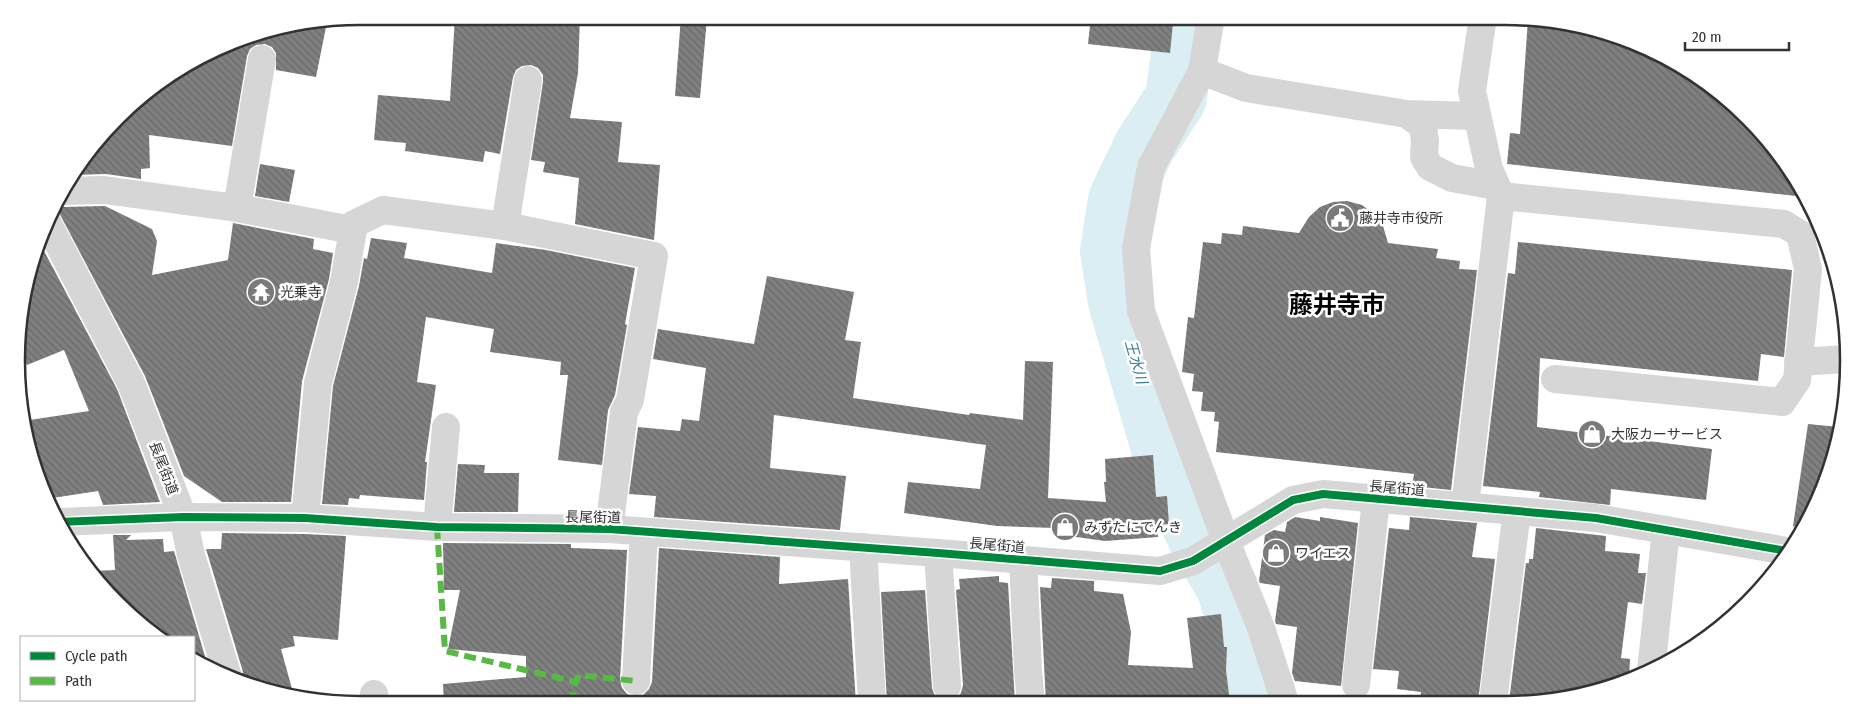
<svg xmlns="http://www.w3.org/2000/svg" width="1865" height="721" font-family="'Fira Sans Condensed','Noto Sans JP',sans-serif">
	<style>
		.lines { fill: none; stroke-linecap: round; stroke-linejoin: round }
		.river { stroke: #dbeef4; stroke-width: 62 }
		.building { fill: url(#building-back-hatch) }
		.minor { stroke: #d6d6d6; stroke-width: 28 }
		.quiet { stroke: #58b947; stroke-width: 6; stroke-dasharray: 12 6; stroke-linecap: butt }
		.cycleway-casing { stroke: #fff; stroke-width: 11 }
		.cycleway { stroke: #00873e; stroke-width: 8 }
		.labels { text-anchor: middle; stroke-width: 5; stroke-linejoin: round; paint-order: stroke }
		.poi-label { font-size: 14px; fill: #323232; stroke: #fff; text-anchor: start }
		.street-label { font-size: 14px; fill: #323232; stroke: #fff }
		.water-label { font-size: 15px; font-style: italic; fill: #397e92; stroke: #fff }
		.town-label { font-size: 24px; font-weight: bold; fill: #000; stroke: #fff }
		.rim { fill: none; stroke: #323232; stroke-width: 2.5 }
	</style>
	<defs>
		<pattern id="building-back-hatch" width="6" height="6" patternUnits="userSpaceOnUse" patternTransform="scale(1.25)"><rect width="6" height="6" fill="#808080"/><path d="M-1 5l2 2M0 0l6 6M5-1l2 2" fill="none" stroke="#696969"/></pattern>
	</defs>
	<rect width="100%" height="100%" fill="#fff"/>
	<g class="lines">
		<polyline class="river" points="1187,16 1176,98 1144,147 1119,200 1111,251 1119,302 1172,482 1199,539 1227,587 1263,702"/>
	</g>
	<g class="building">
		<polygon points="455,16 580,16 578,73 570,118 622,122 618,162 660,165 654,240 575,224 579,178 543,172 545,162 531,160 543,82 543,75 538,68 531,65 522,66 516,70 513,77 500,154 485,151 483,162 405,151 406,143 374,140 378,95 450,101"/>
		<polygon points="681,16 707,18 700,98 675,96"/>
		<polygon points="1091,16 1116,16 1173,23 1170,53 1088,44"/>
		<polygon points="1528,19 1594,28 1646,48 1655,57 1668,59 1714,88 1764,134 1803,189 1806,197 1507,164 1510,133 1520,134"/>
		<polygon points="327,22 316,77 276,70 276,53 272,47 265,44 256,45 250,49 247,56 232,146 149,135 150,168 141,169 141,179 106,174 73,175 134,102 189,62 250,35"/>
		<polygon points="260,164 295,170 289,202 255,196"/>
		<polygon points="1347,201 1362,205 1374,214 1383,226 1388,243 1438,249 1436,258 1460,261 1459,269 1477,270 1451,490 1412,486 1414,474 1216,452 1219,422 1214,421 1215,412 1201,411 1203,392 1192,391 1194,374 1182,372 1188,317 1194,318 1203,242 1221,244 1222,233 1242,235 1243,226 1299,233 1309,217 1320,207 1333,202"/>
		<polygon points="55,205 61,207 105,206 152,229 157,241 152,275 228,260 233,223 314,239 313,249 333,253 329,279 302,381 291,502 222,502 184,476 145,376"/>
		<polygon points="371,238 407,243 404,258 492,273 496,243 546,250 635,268 625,324 627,325 615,395 608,410 602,465 558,460 568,375 560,375 561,362 490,352 494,329 426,317 417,382 436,385 425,462 427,462 424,500 360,495 359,499 349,498 348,505 322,504 333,386 359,286 364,258 367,259"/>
		<polygon points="1518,242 1792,270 1784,357 1761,354 1758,381 1540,358 1537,427 1712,449 1706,500 1611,489 1610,505 1539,497 1540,492 1483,486 1508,273 1515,274"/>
		<polygon points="43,249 117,389 160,502 103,505 98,491 46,499 42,492 23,428 23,421 89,411 64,350 27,365 20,350 19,315 34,252"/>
		<polygon points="767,276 854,292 845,340 861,342 853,398 969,415 970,413 1023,420 1025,361 1053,362 1048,498 1106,502 1104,482 1106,482 1105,459 1153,455 1156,497 1167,496 1169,524 1157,525 1158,537 1105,541 1055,534 1055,528 997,526 904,513 908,482 980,489 986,445 774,415 770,468 846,476 840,530 654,517 656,496 629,494 638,427 680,431 682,419 699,421 706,368 653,359 658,329 754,344"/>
		<polygon points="1808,424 1838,427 1835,454 1804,529 1793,526"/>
		<polygon points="458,464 485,465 484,473 519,473 518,512 454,512"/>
		<polygon points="1295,517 1320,521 1320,517 1358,523 1341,686 1295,681 1292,673 1297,627 1276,624 1275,621 1280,586 1260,583 1259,581 1265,535 1274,530 1285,532 1287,522"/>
		<polygon points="1410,517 1477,523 1472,557 1495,559 1478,702 1420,702 1421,692 1397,689 1399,671 1373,669 1389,528 1409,530"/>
		<polygon points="1536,528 1606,536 1605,551 1640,554 1638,573 1646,573 1642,604 1628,602 1621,658 1630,659 1629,678 1550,702 1509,702 1526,563 1529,563 1529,559 1533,559"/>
		<polygon points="222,533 304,534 346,536 338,640 293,636 295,646 281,649 294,696 271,693 242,682 243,672 206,549 221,549"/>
		<polygon points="113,535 131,535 126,540 163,539 164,552 174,551 209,670 194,660 194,637 157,637 151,634 93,571 115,570"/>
		<polygon points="443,543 571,544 571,548 627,550 620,680 622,688 627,694 635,697 643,695 649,689 652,682 659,548 780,557 779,584 848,579 856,704 444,705 443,684 526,677 526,656 448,649 460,590 444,590"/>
		<polygon points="999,576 999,582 1008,583 1015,703 887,703 881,592 925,590 932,688 934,694 940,700 949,701 955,699 961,693 963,685 956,590 960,589 959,579"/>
		<polygon points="1052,578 1094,581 1094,591 1123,594 1131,632 1128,665 1193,668 1187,618 1221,614 1224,647 1227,647 1226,670 1230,703 1046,703 1040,587 1051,588"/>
	</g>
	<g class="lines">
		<g class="minor">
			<polyline points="1211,16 1202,71 1151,167 1136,248 1141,311 1226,541 1261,628 1285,702"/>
			<polyline points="1202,71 1246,88 1407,114 1477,116"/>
			<polyline points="1407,114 1423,126 1425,141 1424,157 1430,167 1452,178 1496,186"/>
			<polyline points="61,191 104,190 237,208 352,230"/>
			<polyline points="1501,196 1784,224 1800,234 1808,269 1797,380 1782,402 1555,379"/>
			<polyline points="237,208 262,59"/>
			<polyline points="47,222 131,383 183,517 191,555 228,677"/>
			<polyline points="505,226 528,80"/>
			<polyline points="1798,362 1847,359"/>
			<polyline points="1465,506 1501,196 1489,169 1472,91 1483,16"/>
			<polyline points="305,518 318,383 344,282 354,224 383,210 505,226 654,256 630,400 624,412 609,529"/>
			<polyline points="58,522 183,517 305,518 437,527 609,529 938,553 1160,571 1193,561 1293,500 1323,494 1596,518 1787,551"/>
			<polyline points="437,527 446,427"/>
			<polyline points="863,547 872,703"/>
			<polyline points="938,553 947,686"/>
			<polyline points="1023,560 1028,670 1031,703"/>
			<polyline points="1651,671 1666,530"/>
			<polyline points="636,681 644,532"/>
			<polyline points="1356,685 1376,499"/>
			<polyline points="374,694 375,705"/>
			<polyline points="1493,702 1517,511"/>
		</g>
		<g class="quiet">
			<polyline points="437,527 445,651 576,682"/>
			<polyline points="572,704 574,687 579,675 636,681"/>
		</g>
		<defs>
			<polyline id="cycleway" points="58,522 183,517 305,518 437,527 609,529 938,553 1160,571 1193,561 1293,500 1323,494 1596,518 1787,551"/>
		</defs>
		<use href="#cycleway" class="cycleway-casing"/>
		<use href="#cycleway" class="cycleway"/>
	</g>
	<defs>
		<symbol id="civic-disc" viewBox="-11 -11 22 22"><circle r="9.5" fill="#7a7a7a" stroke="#fff"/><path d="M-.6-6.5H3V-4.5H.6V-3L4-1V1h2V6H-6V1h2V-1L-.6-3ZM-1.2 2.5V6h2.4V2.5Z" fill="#fff"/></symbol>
		<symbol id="temple-disc" viewBox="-11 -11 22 22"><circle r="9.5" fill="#7a7a7a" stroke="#fff"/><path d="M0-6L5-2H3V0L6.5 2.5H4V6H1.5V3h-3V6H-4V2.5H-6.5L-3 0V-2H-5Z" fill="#fff"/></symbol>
		<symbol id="shop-disc" viewBox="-11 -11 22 22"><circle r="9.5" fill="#7a7a7a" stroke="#fff"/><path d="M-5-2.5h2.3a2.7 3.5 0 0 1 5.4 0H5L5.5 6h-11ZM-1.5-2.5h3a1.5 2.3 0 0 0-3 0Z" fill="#fff"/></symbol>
	</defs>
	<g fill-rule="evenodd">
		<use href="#civic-disc" x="1324" y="202" width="32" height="32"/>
		<use href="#temple-disc" x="245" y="276" width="32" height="32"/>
		<use href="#shop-disc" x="1576" y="418" width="32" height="32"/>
		<use href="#shop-disc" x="1049" y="511" width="32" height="32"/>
		<use href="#shop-disc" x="1260" y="537" width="32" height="32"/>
	</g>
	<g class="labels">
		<g class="poi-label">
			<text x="1359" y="223">藤井寺市役所</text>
			<text x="280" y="297">光乗寺</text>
			<text x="1611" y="439">大阪カーサービス</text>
			<text x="1084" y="532">みずたにでんき</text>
			<text x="1295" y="558">ワイエス</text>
		</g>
		<g class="street-label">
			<text transform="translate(164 468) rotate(69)" y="5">長尾街道</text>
			<text transform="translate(1397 488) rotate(5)" y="5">長尾街道</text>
			<text transform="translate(593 517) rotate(1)" y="5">長尾街道</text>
			<text transform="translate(997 545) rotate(5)" y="5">長尾街道</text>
		</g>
		<g class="water-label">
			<text transform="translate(1136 362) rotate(74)" y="5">王水川</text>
		</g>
		<g class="town-label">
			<text x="1337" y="313">藤井寺市</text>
		</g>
	</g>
	<path d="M0 0H1865V721H0ZM360 25H1505A335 335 0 0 1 1840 360V361A335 335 0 0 1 1505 696H360A335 335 0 0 1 25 361V360A335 335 0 0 1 360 25Z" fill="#fff" fill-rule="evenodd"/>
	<path class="rim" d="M360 25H1505A335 335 0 0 1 1840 360V361A335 335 0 0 1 1505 696H360A335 335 0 0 1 25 361V360A335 335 0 0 1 360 25Z"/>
	<rect x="20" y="636" width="175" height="65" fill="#ffffff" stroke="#adadad"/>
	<rect x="30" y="652" width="25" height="8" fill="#00873e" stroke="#adadad"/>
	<text x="65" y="661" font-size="15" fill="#323232">Cycle path</text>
	<rect x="30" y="677" width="25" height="8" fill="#58b947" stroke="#adadad"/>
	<text x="65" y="686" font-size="15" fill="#323232">Path</text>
	<path d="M1685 42v8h104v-8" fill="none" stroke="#323232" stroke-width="2.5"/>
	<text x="1692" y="42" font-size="15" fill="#323232" stroke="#ffffff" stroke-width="4" paint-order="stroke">20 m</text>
</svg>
